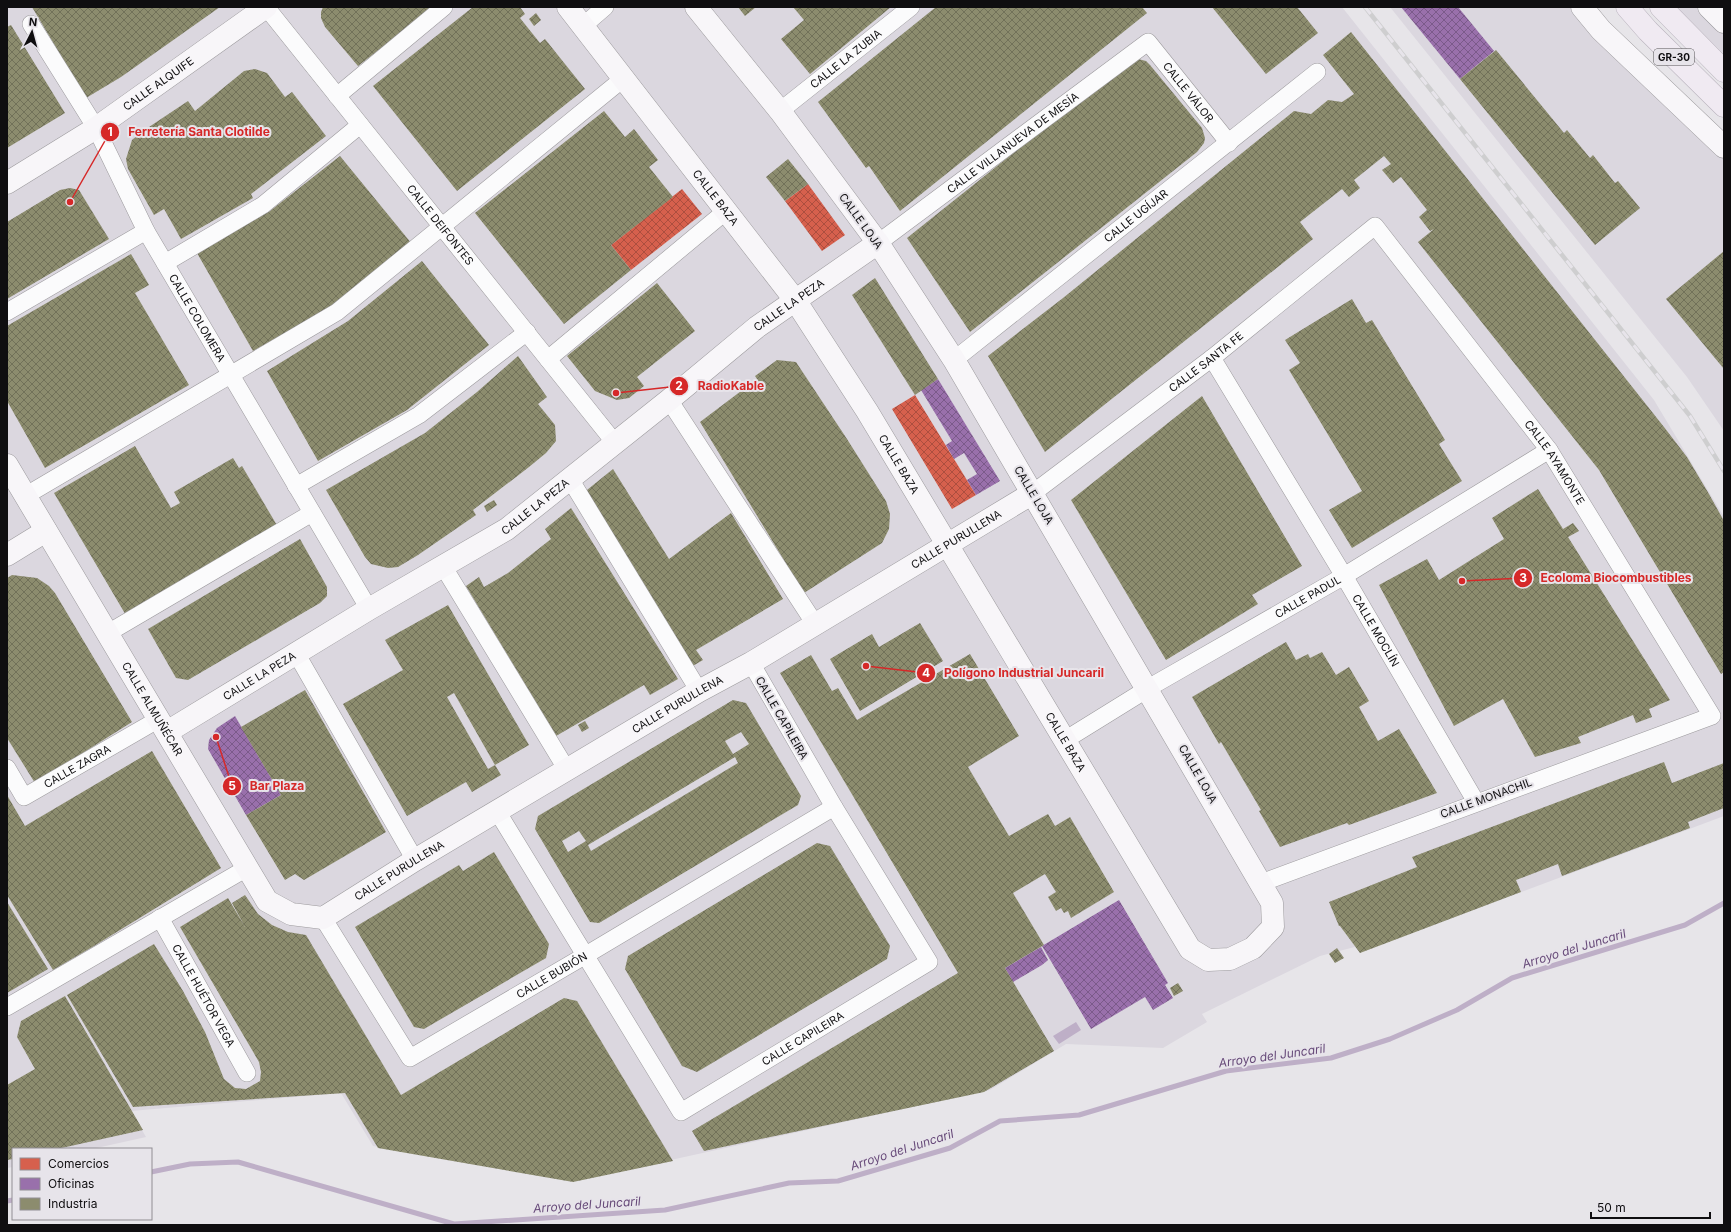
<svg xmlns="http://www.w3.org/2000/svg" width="1731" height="1232" font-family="Inter,sans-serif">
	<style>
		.built { fill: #dbd7df }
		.water { fill: #beafc7 }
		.shops { fill: url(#shops-cross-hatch) }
		.offices { fill: url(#offices-cross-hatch) }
		.industry { fill: url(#industry-cross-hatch); fill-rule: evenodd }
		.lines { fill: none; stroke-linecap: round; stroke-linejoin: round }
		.stream { stroke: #beafc7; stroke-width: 5 }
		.street-casing { stroke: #9c9a9d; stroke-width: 18 }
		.secondary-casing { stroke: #9c9a9d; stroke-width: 23 }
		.highway-casing { stroke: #b9b3bd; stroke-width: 23 }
		.street { stroke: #fbfbfc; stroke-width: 17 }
		.secondary { stroke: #f8f6f9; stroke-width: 22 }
		.highway { stroke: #f0eaf2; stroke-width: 22 }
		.rail-casing { stroke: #cececf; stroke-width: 4.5 }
		.rail { stroke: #e7e4ea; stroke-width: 3; stroke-dasharray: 9; stroke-linecap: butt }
		.labels { text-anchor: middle; stroke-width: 4; stroke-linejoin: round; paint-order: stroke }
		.shield { fill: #e7e4ea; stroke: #504e51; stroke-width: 1 }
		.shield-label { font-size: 10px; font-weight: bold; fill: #0f0e10 }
		.street-label { font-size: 11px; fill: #0f0e10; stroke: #e7e4ea }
		.water-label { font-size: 12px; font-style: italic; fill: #674a79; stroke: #e7e4ea }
		.leader { fill: none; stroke: #d62828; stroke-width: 1.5 }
		.callout-dot { fill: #d62828; stroke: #e7e4ea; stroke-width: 1.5 }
		.mark-label { font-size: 12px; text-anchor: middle; font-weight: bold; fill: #fff }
		.callout-label { font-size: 12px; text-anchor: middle; font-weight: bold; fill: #d62828; stroke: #e7e4ea; stroke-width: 4; stroke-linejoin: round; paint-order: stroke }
	</style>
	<defs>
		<pattern id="shops-cross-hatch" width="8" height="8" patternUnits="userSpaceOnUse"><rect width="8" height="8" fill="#d6604d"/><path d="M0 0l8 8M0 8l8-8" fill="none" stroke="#ac4e3f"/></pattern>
		<pattern id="offices-cross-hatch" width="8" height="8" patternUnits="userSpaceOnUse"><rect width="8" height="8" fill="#9970ab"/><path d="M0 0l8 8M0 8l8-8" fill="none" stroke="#7b5a8a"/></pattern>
		<pattern id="industry-cross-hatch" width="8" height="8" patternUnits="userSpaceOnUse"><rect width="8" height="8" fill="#8c8c6e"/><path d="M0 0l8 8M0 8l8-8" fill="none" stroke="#717159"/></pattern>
	</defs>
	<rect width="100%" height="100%" fill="#e7e5e9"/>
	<g class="built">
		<polygon points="7,7 1342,7 1654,400 1724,517 1724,816 1420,930 1320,956 1202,1014 1207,1022 1163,1048 1066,1044 990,1090 575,1181 373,1146 341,1093 131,1111 146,1137 92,1149 13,1149 13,1167 7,1168"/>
		<polygon points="1390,7 1573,7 1724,155 1724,431 1687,377"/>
		<polygon points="1676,7 1724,7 1724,54"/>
	</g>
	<polygon class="water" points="1076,1022 1081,1030 1059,1044 1053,1036"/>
	<g class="shops">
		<polygon points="808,184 845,235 822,251 785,201"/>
		<polygon points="682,189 702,214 631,270 611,245"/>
		<polygon points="915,395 976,495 952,509 892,409"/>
	</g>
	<g class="offices">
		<polygon points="1401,7 1458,7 1494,51 1460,79"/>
		<polygon points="938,379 1000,481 976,495 967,480 977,474 964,453 954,459 946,445 952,441 921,390"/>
		<polygon points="235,716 281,795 246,815 208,749 209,740 217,728"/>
		<polygon points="1119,900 1168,983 1165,985 1173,998 1153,1010 1145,997 1091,1029 1042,946"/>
		<polygon points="1041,947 1048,960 1042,965 1013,982 1005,968"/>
	</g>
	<g class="industry">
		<polygon points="32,7 220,7 121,77 86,98"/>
		<polygon points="323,7 434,7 358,66 325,27 321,18 321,12"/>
		<polygon points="473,7 520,7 525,14 520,18 540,43 545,39 585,89 457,191 373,86"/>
		<polygon points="738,7 756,7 745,16"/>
		<polygon points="793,7 891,7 810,74 781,39 804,20"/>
		<polygon points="936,7 1142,7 1147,13 900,211 869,166 866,168 818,102"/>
		<polygon points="1212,7 1297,7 1318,33 1266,74"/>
		<polygon points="536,13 541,20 534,26 529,19"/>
		<polygon points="11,25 65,113 7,148 7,27"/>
		<polygon points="1351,32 1664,427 1687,457 1709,494 1724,521 1724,672 1721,674 1599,470 1418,242 1434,229 1430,231 1419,217 1427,210 1401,177 1393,183 1382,170 1391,164 1384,156 1354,180 1360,188 1349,197 1342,189 1300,222 1313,239 1045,452 988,356 1063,298 1294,111 1311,114 1328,100 1342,102 1354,94 1323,55"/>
		<polygon points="1496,50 1564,133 1567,130 1590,158 1593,155 1615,183 1618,181 1640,208 1595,245 1460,79"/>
		<polygon points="1138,59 1146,61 1150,65 1202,128 1205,138 1204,143 1197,152 970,332 907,238 1127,62"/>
		<polygon points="255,69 267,73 285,97 292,92 326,136 251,194 253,198 181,239 164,209 154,215 128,169 126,159 132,140 143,131 188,101 195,111 244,71"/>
		<polygon points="604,111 625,137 634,129 658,160 649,167 673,197 611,245 631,270 564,324 475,213"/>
		<polygon points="340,156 412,244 334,305 253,351 197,253 270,211"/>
		<polygon points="788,159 808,184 785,201 766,177"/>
		<polygon points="70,188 79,190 109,239 7,299 7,222 60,190"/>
		<polygon points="1724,251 1724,369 1666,299"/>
		<polygon points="131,254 149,285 135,293 189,385 45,468 7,401 7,326"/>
		<polygon points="422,261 489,345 407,410 318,461 267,371 348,321"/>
		<polygon points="875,278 938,379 915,395 852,295"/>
		<polygon points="657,283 695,331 637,377 644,386 629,398 617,400 595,391 567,356"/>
		<polygon points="1352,299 1366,323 1372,320 1445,440 1439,444 1462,481 1352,548 1329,510 1362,491 1289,370 1300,363 1285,340"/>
		<polygon points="518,356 547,397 538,404 555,425 556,441 546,453 529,467 473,510 476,515 418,555 398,567 388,568 371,564 365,557 326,490 425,433 477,392"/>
		<polygon points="777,360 796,362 847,439 886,501 890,514 889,529 882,543 804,593 700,422 757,379 755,376"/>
		<polygon points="1202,396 1302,566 1252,595 1258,604 1166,660 1071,500"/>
		<polygon points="135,446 171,508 180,503 174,492 233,458 239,468 242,466 278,527 127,617 54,493"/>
		<polygon points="613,469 669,559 731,513 783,599 696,650 703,660 691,667 582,494"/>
		<polygon points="1538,489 1563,529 1573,523 1579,531 1568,537 1670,700 1649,709 1652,717 1636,723 1633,715 1578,737 1581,743 1535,757 1503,699 1454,726 1379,585 1427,559 1439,580 1504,539 1492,518"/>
		<polygon points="494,500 497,505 487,512 484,506"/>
		<polygon points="571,508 678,679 650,695 644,685 556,736 466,586 479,577 484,587 508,573 551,539 545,529"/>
		<polygon points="300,539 327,587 327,596 320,603 188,680 176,678 148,629"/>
		<polygon points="12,575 37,578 49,586 55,593 132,722 35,783 7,738 7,578"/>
		<polygon points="448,605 529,745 495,765 454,693 447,697 488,769 495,765 501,775 472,792 466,782 407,816 343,704 403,670 385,640"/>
		<polygon points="920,623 943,661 860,711 830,659 872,634 879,647"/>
		<polygon points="1286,642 1296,660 1308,654 1310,658 1322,652 1336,675 1349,667 1369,701 1359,707 1378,741 1399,729 1437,793 1349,825 1347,823 1280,847 1259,811 1261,810 1221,742 1219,744 1192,697"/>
		<polygon points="970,654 1019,736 968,767 1009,836 1048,814 1055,826 1070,817 1114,892 1071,918 1068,911 1064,913 1061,908 1056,911 1048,897 1056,892 1045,874 1013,893 1044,945 1005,968 1054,1051 984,1092 704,1151 692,1131 958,973 780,673 811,655 832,691 838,688 857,720"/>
		<polygon points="305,690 386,832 304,880 295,874 285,880 246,815 281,795 241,727"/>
		<path d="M733,700l13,3 55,93 -3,9 -199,118 -9,-1 -55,-93 3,-13zM741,732l8,12 -16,10 -8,-13zM735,757l3,6 -147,88 -3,-6zM579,831l7,10 -18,11 -6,-11z"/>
		<polygon points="585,721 589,728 582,732 578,725"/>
		<polygon points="152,751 221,868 94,946 53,970 7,895 7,795 25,826"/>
		<polygon points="1664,762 1672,783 1724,763 1724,808 1688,822 1690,828 1562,876 1558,864 1516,880 1521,892 1360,953 1340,926 1339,926 1329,902 1417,867 1412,857"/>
		<polygon points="817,843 830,846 877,924 890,946 887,959 697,1072 682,1066 625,969 628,956"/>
		<polygon points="494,852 549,944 546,958 424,1029 414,1027 355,927 459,865 463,871"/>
		<polygon points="245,895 258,914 272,925 288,932 306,935 401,1095 564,998 577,1001 673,1161 573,1182 378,1148 345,1093 133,1107 67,995 154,944 183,991 205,1032 224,1079 235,1088 246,1089 260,1081 261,1072 259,1062 180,927 228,898 245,927 232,903"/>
		<polygon points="7,902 48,969 7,993"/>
		<polygon points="1337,948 1344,958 1335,963 1329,954"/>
		<polygon points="1178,983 1183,991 1174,996 1170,988"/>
		<polygon points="65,996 143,1130 57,1149 13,1149 13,1159 7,1160 7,1085 35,1069 17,1037 21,1021"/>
	</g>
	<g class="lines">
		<g class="stream">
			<polyline points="151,1172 190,1164 238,1162 454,1224 665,1210 789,1183 838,1181 950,1148 1000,1121 1079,1115 1226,1071 1331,1058 1390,1039 1457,1010 1512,978 1685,925 1724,903"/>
			<polyline points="7,1201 13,1200"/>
		</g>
		<defs>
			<g id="street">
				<path id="s1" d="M266,7l349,436"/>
				<path id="s2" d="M31,24l65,104 50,103 223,378"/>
				<polyline points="583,26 605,7"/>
				<polyline points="337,96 444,7"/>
				<path id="s3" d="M780,111l131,-104"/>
				<path id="s4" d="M878,243l270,-201 81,101"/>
				<polyline points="165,263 263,205 360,125"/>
				<polyline points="7,312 146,231"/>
				<path id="s5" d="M1212,358l132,218 132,226"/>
				<polyline points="548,359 726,211"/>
				<path id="s6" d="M954,360l363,-288"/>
				<polyline points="669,400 815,624"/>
				<polyline points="570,479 699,691"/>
				<polyline points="296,486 419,415 527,332"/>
				<path id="s7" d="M1033,493l179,-135 163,-132 174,224 163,266 -451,167"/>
				<polyline points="25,496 337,312 624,78"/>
				<polyline points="443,566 567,770"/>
				<polyline points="108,633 312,513"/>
				<polyline points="296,653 415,860"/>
				<path id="s8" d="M1065,740l92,-57 187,-107 205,-126"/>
				<path id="s9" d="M7,768l17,29 135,-78"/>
				<path id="s10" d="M497,811l184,301 248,-150 -95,-155 -83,-144"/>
				<path id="s11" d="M160,918l87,155"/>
				<path id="s12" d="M323,918l87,140 176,-103 248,-148"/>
				<polyline points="7,1007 247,868"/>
			</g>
			<g id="secondary">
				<path id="s13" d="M568,7l227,293 72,111 323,538 18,11 22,-1 23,-11 20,-21 -1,-24 -318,-543 -76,-117 -98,-132 -84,-104"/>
				<polyline points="1582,7 1601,30 1724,147"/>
				<polyline points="1709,7 1724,22"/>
				<path id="s14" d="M7,183l89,-55 170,-121"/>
				<path id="s15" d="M7,465l260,436 24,13 32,4 92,-58 284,-169 52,-28 282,-170"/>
				<polyline points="7,555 46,531"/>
				<path id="s16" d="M167,732l202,-123 138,-80 162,-129 88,-73 121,-84"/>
			</g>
			<g id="highway">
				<polyline points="1627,7 1648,31 1724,106"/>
				<polyline points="1661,7 1724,71"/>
			</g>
		</defs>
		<use href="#street" class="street-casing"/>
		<use href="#secondary" class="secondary-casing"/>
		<use href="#highway" class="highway-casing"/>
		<use href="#street" class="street"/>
		<use href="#secondary" class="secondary"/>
		<use href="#highway" class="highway"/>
		<defs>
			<polyline id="rail" points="1365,7 1690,416 1724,471"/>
		</defs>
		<use href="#rail" class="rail-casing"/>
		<use href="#rail" class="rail"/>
	</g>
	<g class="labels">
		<rect class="shield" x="1654" y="49" width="40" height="16" rx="3"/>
		<g class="shield-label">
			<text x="1674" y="61">GR-30</text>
		</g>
		<g class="street-label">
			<text dy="4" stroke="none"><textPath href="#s3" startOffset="84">CALLE LA ZUBIA</textPath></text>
			<text dy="4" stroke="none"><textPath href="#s14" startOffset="181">CALLE ALQUIFE</textPath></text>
			<text dy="4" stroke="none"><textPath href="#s4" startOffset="401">CALLE VÁLOR</textPath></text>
			<text dy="4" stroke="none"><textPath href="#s4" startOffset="168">CALLE VILLANUEVA DE MESÍA</textPath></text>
			<text dy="4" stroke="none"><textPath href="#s13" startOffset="241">CALLE BAZA</textPath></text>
			<text dy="4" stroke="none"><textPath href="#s6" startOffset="232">CALLE UGÍJAR</textPath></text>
			<text transform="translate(861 221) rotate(54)" y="4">CALLE LOJA</text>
			<text dy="4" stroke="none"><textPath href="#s1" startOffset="279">CALLE DEIFONTES</textPath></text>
			<text dy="4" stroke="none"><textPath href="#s16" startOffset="756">CALLE LA PEZA</textPath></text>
			<text dy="4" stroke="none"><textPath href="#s2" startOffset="338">CALLE COLOMERA</textPath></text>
			<text dy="4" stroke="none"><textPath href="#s7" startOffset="217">CALLE SANTA FE</textPath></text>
			<text dy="4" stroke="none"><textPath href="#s7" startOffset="731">CALLE AYAMONTE</textPath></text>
			<text dy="4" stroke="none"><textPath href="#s13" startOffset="565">CALLE BAZA</textPath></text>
			<text transform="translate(1034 495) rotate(59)" y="4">CALLE LOJA</text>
			<text dy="4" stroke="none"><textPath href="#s16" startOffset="432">CALLE LA PEZA</textPath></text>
			<text dy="4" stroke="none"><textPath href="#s15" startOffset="1305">CALLE PURULLENA</textPath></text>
			<text dy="4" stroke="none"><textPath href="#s8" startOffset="282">CALLE PADUL</textPath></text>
			<text dy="4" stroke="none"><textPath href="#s5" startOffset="318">CALLE MOCLÍN</textPath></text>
			<text dy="4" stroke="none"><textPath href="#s16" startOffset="108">CALLE LA PEZA</textPath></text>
			<text dy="4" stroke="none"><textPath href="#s15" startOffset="981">CALLE PURULLENA</textPath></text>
			<text dy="4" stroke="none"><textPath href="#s15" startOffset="284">CALLE ALMUÑÉCAR</textPath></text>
			<text transform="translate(782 718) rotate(60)" y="4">CALLE CAPILEIRA</text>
			<text dy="4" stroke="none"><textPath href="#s13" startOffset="889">CALLE BAZA</textPath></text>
			<text dy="4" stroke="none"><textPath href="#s9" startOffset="95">CALLE ZAGRA</textPath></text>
			<text transform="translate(1198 774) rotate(60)" y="4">CALLE LOJA</text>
			<text transform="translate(1486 798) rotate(-20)" y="4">CALLE MONACHIL</text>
			<text dy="4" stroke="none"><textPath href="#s15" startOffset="657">CALLE PURULLENA</textPath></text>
			<text dy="4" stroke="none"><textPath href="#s12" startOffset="329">CALLE BUBIÓN</textPath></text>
			<text dy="4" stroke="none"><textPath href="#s11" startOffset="89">CALLE HUÉTOR VEGA</textPath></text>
			<text dy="4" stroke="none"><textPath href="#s10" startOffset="495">CALLE CAPILEIRA</textPath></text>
		</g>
		<g class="water-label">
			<text transform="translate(1574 949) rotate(-17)" y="4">Arroyo del Juncaril</text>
			<text transform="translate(1272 1056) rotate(-8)" y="4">Arroyo del Juncaril</text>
			<text transform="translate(902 1150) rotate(-18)" y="4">Arroyo del Juncaril</text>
			<text transform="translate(587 1205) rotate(-4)" y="4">Arroyo del Juncaril</text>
		</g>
	</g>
	<path class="leader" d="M70 202L110 132M616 393L679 386M1462 581L1523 578M866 666L926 673M216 737L232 786"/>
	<g class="callout-dot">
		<circle cx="70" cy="202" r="4"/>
		<circle cx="616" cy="393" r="4"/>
		<circle cx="1462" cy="581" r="4"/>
		<circle cx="866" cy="666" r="4"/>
		<circle cx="216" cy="737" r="4"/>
		<circle cx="110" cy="132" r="10"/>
		<circle cx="679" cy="386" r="10"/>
		<circle cx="1523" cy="578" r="10"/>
		<circle cx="926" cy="673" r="10"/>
		<circle cx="232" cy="786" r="10"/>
	</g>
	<g class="mark-label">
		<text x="110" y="136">1</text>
		<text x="679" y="390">2</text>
		<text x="1523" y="582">3</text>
		<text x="926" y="677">4</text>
		<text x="232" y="790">5</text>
	</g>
	<g class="callout-label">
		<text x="199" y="136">Ferretería Santa Clotilde</text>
		<text x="731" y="390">RadioKable</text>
		<text x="1616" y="582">Ecoloma Biocombustibles</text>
		<text x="1024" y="677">Polígono Industrial Juncaril</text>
		<text x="277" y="790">Bar Plaza</text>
	</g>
	<rect width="1731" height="1232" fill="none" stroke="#0f0e10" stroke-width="16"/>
	<rect x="12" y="1148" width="140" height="72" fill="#e7e4ea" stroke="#918e93"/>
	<rect x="20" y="1158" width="20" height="12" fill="#d6604d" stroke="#918e93"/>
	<text x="48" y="1168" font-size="12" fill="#0f0e10">Comercios</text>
	<rect x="20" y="1178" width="20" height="12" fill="#9970ab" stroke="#918e93"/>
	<text x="48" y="1188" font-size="12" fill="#0f0e10">Oficinas</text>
	<rect x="20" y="1198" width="20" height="12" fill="#8c8c6e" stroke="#918e93"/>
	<text x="48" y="1208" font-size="12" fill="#0f0e10">Industria</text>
	<g transform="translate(32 32) rotate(6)" stroke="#e7e4ea" stroke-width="3" paint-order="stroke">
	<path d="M0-3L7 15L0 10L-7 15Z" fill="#0f0e10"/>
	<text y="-6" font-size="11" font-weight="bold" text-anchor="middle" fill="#0f0e10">N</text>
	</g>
	<path d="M1591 1212v6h119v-6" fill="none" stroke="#0f0e10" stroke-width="2"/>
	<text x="1597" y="1212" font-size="12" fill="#0f0e10" stroke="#e7e4ea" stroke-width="3" paint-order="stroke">50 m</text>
</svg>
